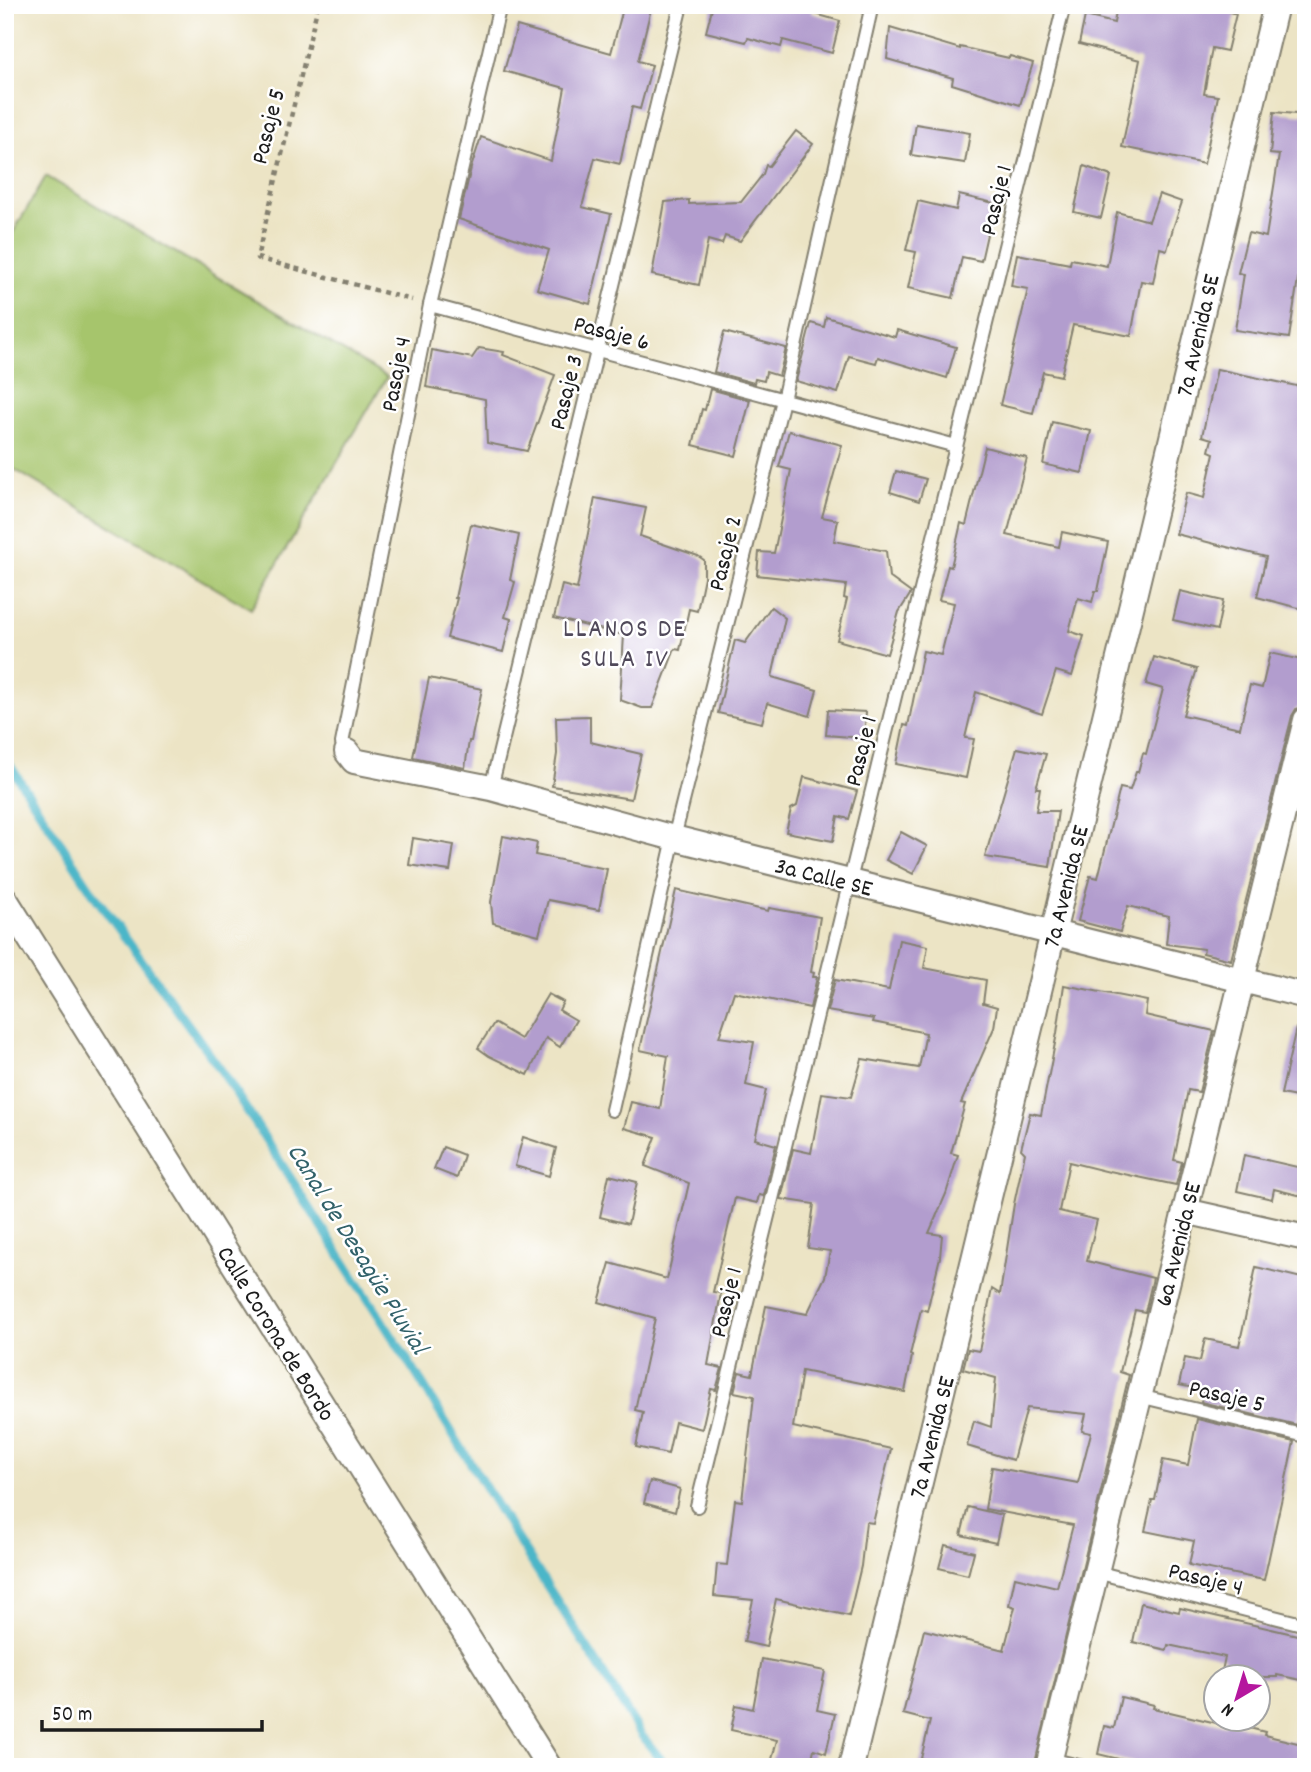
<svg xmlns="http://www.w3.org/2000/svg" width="1311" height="1772" font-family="Dekko,sans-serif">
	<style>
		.green { fill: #a6c56c; stroke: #617044; stroke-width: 2 }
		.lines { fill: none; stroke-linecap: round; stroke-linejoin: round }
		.stream { stroke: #4bb6c8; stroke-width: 9 }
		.building { fill: #b29dce }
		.service-casing { stroke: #848070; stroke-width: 16 }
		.minor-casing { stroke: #848070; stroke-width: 28 }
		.path { stroke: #848070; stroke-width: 4.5; stroke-dasharray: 5 5; stroke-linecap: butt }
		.service { stroke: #fff; stroke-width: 12 }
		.minor { stroke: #fff; stroke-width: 24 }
		.labels { text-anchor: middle; stroke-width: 5; stroke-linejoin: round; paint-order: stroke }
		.street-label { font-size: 24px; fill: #1c1c1c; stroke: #fff }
		.neighbourhood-label { font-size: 26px; letter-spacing: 2px; fill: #50495a; stroke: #fff }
		.water-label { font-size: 26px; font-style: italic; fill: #316169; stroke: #fff }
	</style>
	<rect width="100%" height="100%" fill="#fff"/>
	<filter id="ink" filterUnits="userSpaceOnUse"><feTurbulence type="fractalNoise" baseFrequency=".0143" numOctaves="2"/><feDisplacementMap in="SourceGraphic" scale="14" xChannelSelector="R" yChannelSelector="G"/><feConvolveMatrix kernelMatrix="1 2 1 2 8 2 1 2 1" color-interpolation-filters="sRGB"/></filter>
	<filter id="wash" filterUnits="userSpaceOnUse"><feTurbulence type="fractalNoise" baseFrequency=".00686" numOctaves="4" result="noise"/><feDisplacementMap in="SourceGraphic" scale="28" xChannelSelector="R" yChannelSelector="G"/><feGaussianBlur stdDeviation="1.57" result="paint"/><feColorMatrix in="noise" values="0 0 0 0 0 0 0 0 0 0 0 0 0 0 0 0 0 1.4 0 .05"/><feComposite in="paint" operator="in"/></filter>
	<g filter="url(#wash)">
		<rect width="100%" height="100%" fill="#ece4c5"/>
		<polygon class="green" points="46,176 387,377 251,609 5,464 5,246"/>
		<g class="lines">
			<polyline class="stream" points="5,758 95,896 223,1073 415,1372 517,1539 605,1676 642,1736 667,1767"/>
		</g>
		<g id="blocks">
			<g class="building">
				<polygon points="624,5 652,5 638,61 652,65 640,109 632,107 620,164 595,158 582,207 611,214 590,304 537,289 549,250 459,219 471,168 481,137 551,161 565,88 504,71 517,26 611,53"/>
				<polygon points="713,5 814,5 812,13 840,21 832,53 783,40 781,47 748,38 746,42 706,32"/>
				<polygon points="1117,5 1232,5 1230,12 1236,14 1227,51 1212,48 1204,94 1218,96 1204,164 1122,147 1140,60 1079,44 1085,16 1114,23"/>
				<polygon points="890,28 960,49 960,47 1009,58 1010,56 1033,63 1020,105 952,84 953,78 887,59"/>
				<polygon points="1274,112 1306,115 1306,217 1302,245 1303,246 1289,338 1235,330 1244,274 1238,273 1248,233 1266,237 1279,155 1270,154"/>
				<polygon points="916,124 970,133 965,163 911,155"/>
				<polygon points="796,131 813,144 740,241 725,236 722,244 708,240 699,285 652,275 665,202 689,200 689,204 741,202 763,174 766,165 769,166"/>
				<polygon points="1084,166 1111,176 1101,218 1074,212"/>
				<polygon points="1159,194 1182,202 1173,228 1167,250 1160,248 1153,283 1141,281 1131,336 1073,325 1061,376 1043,372 1033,413 1000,405 1028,289 1011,286 1017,254 1070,264 1071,259 1107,266 1117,212 1149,221"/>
				<polygon points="959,195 994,203 981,261 962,257 953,298 908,288 916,252 906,250 918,201 956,210"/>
				<polygon points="826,317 895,337 897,330 956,347 947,378 878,357 876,363 849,356 838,393 796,381 811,323 824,327"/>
				<polygon points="724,332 786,348 779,376 766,372 764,381 755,379 754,383 714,372"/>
				<polygon points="479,348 504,352 503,355 555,375 527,451 487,443 485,399 426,387 432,350 472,358"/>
				<polygon points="1217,369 1306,388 1306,610 1257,597 1266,557 1176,534 1186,493 1204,498 1214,453 1209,451 1212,439 1202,436"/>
				<polygon points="710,389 750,400 736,456 693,445 702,409 705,410"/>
				<polygon points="1052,422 1091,431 1082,473 1043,464"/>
				<polygon points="789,431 842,445 822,517 838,520 834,541 886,551 889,577 911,593 899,612 887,654 837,640 847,599 844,598 846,585 757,575 759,552 774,553 791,470 779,467"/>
				<polygon points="985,447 1027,458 1007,535 1059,547 1062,532 1108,542 1098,591 1095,591 1092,602 1078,598 1069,631 1084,636 1072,676 1056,671 1042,714 976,692 965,738 974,739 966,778 896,764 904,725 908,726 923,651 941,655 954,603 939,600 948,566 951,567 961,523 966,525"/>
				<polygon points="896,471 926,479 919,501 890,492"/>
				<polygon points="595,498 646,508 640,536 698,556 704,560 704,577 697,611 689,609 680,650 675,649 652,708 642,708 620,700 624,635 554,618 562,585 577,589"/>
				<polygon points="471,524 519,535 510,580 515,582 505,617 511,619 503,652 447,638 457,598 455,598"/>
				<polygon points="1180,591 1223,601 1217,630 1173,620"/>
				<polygon points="771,607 785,618 772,677 817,690 810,716 767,703 762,723 718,713 735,640 745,643"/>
				<polygon points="1270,653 1306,661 1306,706 1296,709 1292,716 1231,960 1203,953 1204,949 1166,944 1169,916 1128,906 1120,932 1078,921 1090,876 1098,878 1120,788 1130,790 1136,772 1138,772 1143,753 1146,754 1163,689 1146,684 1154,657 1197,669 1183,715 1240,728 1250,685 1262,688"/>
				<polygon points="429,678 482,689 471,741 469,741 465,768 413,757"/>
				<polygon points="828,710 866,712 864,738 826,735"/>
				<polygon points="590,716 590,742 641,754 631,799 552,786 557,754 556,717"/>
				<polygon points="1017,748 1046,754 1036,788 1040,788 1036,811 1058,811 1050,867 985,857"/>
				<polygon points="804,777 857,791 849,819 838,816 833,841 786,832 791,809 797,806"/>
				<polygon points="901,832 927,846 913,874 886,860"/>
				<polygon points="503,836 537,843 535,855 607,869 599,910 548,900 539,935 493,923 491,902"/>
				<polygon points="413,838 454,845 450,871 409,865"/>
				<polygon points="676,890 768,911 769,908 820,917 811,972 814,973 813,977 817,977 810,1008 734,992 719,1037 754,1042 746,1085 766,1090 755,1139 776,1145 764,1196 759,1195 757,1203 735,1198 713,1292 721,1293 708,1365 722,1368 716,1390 711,1389 702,1429 675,1422 668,1454 636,1447 643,1412 635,1410 655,1318 599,1302 610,1263 667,1279 689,1183 645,1166 656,1137 624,1128 631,1102 660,1109 668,1056 640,1050"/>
				<polygon points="899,940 928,946 924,968 986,980 983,1003 997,1007 994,1028 961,1103 965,1104 951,1153 958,1155 946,1194 929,1233 942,1235 940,1257 927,1311 921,1309 910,1355 912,1356 905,1392 802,1371 793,1427 891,1449 873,1523 866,1522 861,1566 849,1616 776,1599 766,1647 744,1642 753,1600 714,1596 717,1564 727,1565 735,1500 742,1501 754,1396 734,1392 739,1372 752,1375 766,1306 807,1314 825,1277 830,1251 808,1248 814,1204 781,1199 793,1149 811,1153 822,1093 851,1097 862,1059 919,1068 926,1033 873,1022 874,1019 827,1011 835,980 889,990"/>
				<polygon points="1064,985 1147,1001 1145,1015 1214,1031 1199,1092 1188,1090 1174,1160 1182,1162 1176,1185 1110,1171 1109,1172 1069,1162 1059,1211 1097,1220 1087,1261 1153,1278 1145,1312 1135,1310 1120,1372 1129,1375 1034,1767 919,1767 930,1721 903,1714 924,1630 1004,1650 1015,1607 1009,1605 1015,1577 1057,1587 1073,1525 985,1509 992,1467 1078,1483 1091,1433 1082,1431 1086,1414 1027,1408 1013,1460 967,1446 974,1421 991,1427 996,1378 963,1369 968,1349 979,1351 992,1289 1000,1294 1014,1204 1025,1153 1021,1149 1030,1113 1041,1115 1057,1033"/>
				<polygon points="548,994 563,1002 559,1010 576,1020 560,1047 546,1038 528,1075 489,1056 478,1048 494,1023 521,1039"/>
				<polygon points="1296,1028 1306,1029 1306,1099 1281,1094"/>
				<polygon points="523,1137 556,1148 549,1176 515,1166"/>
				<polygon points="443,1147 464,1155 457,1178 434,1169"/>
				<polygon points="1244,1155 1306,1169 1306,1197 1274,1189 1272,1199 1237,1191"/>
				<polygon points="609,1175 637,1182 628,1224 600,1217"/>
				<polygon points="1256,1267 1306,1279 1306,1386 1297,1425 1201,1402 1203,1390 1179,1385 1185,1358 1200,1361 1205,1339 1239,1346"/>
				<polygon points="1197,1419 1294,1442 1264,1580 1189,1565 1194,1541 1145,1531 1152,1500 1155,1500 1163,1460 1188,1465"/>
				<polygon points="650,1481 680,1489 675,1512 644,1503"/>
				<polygon points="968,1507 1002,1515 996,1543 961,1535"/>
				<polygon points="945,1545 974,1552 968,1575 939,1568"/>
				<polygon points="1141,1603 1179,1612 1180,1608 1306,1637 1306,1681 1277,1675 1277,1677 1249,1677 1222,1671 1225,1657 1168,1645 1167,1650 1133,1642"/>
				<polygon points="762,1659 825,1671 817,1710 835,1714 826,1753 814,1749 810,1767 770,1767 777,1740 731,1730 736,1705 753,1709"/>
				<polygon points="1121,1697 1154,1705 1153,1708 1225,1725 1226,1722 1265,1732 1264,1735 1306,1745 1306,1767 1152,1767 1098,1754 1104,1726 1114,1728"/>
			</g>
		</g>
	</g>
	<g filter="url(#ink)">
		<use href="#blocks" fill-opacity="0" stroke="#848070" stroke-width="2"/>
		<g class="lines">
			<defs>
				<g id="service">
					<polyline points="430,305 956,446"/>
					<polyline points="347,752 342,743 430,305 500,5"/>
					<polyline points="491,788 681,5"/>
					<polyline points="612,1110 674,838 783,400 872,5"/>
					<polyline points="1139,1396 1306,1436"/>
					<polyline points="697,1506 1064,5"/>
					<polyline points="1096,1572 1306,1625"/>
					<polyline points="1050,1759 1083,1767"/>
				</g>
				<g id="minor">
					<polyline points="347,752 354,761 491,788 674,838 1306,996"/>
					<polyline points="5,899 549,1767"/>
					<polyline points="1185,1211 1306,1238"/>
					<polyline points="851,1767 1053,933 1276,5"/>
					<polyline points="1048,1767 1306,720"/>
				</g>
			</defs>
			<use href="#service" class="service-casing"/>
			<use href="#minor" class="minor-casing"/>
			<polyline class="path" points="318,5 257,258 412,300"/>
			<use href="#service" class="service"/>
			<use href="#minor" class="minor"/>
		</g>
	</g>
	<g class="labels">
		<g class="street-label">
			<text transform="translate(267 126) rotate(-76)" y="8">Pasaje 5</text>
			<text transform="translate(995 200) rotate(-76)" y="8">Pasaje 1</text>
			<text transform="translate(612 332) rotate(15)" y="8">Pasaje 6</text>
			<text transform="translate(1197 335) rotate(-77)" y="8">7a Avenida SE</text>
			<text transform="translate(395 374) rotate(-79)" y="8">Pasaje 4</text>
			<text transform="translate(565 392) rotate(-76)" y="8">Pasaje 3</text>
			<text transform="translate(724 553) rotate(-76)" y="8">Pasaje 2</text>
			<text transform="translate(860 751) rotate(-76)" y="8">Pasaje 1</text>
			<text transform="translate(824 876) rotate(14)" y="8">3a Calle SE</text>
			<text transform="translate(1065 886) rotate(-76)" y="8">7a Avenida SE</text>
			<text transform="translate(1177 1244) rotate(-76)" y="8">6a Avenida SE</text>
			<text transform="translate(725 1302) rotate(-76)" y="8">Pasaje 1</text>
			<text transform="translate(277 1333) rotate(58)" y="8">Calle Corona de Bordo</text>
			<text transform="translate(1227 1395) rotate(13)" y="8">Pasaje 5</text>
			<text transform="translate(931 1437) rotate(-76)" y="8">7a Avenida SE</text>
			<text transform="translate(1206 1578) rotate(14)" y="8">Pasaje 4</text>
		</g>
		<g class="neighbourhood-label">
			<text x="625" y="636">LLANOS DE<tspan x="625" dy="30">SULA IV</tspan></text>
		</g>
		<g class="water-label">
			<text transform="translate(359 1248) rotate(58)" y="9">Canal de Desagüe Pluvial</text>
		</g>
	</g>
	<rect width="1311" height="1772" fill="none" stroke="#fff" stroke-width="28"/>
	<g transform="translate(1237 1698) rotate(218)"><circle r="33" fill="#ffffff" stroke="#a4a4a4" stroke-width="2"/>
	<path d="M0-5L12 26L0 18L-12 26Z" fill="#b5179e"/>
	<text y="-10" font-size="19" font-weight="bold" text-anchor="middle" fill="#1c1c1c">N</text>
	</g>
	<path d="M42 1720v10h220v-10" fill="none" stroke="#1c1c1c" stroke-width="3.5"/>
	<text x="52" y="1720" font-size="21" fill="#1c1c1c" stroke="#ffffff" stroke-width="5" paint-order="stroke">50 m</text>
</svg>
